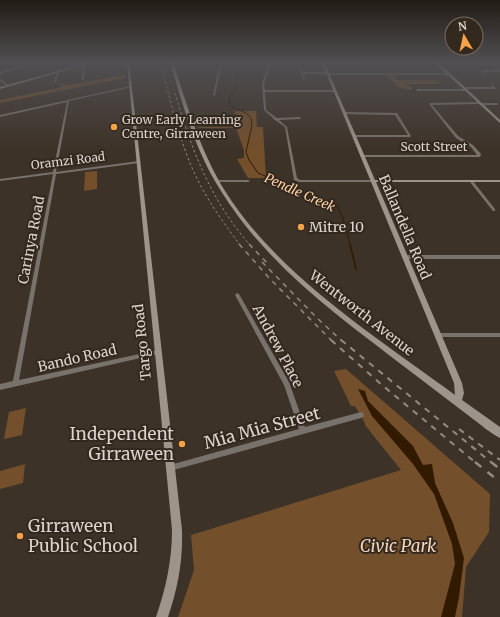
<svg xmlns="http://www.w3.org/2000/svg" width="500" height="617" font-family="Merriweather,serif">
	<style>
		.green { fill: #734f2b }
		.water { fill: #321a00 }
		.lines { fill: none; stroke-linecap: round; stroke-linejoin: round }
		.stream-far1 { stroke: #321a00; stroke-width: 1 }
		.stream { stroke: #321a00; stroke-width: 1.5 }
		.street { fill: #78726c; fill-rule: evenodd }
		.secondary { fill: #9d948b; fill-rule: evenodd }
		.rail-far3 { stroke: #938a81; stroke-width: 1; stroke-dasharray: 2.5 2.5; stroke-linecap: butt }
		.rail-far2 { stroke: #938a81; stroke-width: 1.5; stroke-dasharray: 5 5; stroke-linecap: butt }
		.rail-far1 { stroke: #938a81; stroke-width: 2; stroke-dasharray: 6 6; stroke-linecap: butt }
		.rail { stroke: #938a81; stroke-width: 2.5; stroke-dasharray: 8 8; stroke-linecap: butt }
		.poi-dot { fill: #f6a248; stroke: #33281e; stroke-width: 1.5 }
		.labels { text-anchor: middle; stroke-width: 4; stroke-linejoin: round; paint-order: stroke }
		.far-poi-label { font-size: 12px; fill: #dcd4ce; stroke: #33281e; text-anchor: start }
		.far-street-label { font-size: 12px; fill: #dcd4ce; stroke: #33281e }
		.far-water-label { font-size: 13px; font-style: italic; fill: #ffd3aa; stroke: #33281e }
		.poi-label { font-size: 14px; fill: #dcd4ce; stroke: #33281e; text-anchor: start }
		.street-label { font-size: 14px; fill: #dcd4ce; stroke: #33281e }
		.near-street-label { font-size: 17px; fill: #dcd4ce; stroke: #33281e }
		.near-poi-label { font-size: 17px; fill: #dcd4ce; stroke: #33281e; text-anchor: end }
		.near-park-label { font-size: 17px; font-style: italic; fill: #f5d7bd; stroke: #33281e }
	</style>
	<rect width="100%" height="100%" fill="#3d3227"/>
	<g class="green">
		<polygon points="125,75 125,78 0,103 0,100 63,87 56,83 69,85"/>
		<polygon points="388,75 394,75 398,80 436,80 441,84 403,84 413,88 411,90 398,87"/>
		<polygon points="235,111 256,111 257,127 263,127 266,178 248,178 237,159 244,158 244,150 236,128 199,128 198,127 242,127 242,124 235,123 236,120 238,120 238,115 235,114"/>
		<polygon points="97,171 97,189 84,191 85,172"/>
		<polygon points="346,369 490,494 489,532 466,567 462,617 178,617 194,570 191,535 401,470 365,425 365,423 355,406 351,406 334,371"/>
		<polygon points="26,408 22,435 4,439 9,412"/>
		<polygon points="25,464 23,483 0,489 0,471"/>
	</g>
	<polygon class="water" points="358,389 365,391 368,401 413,446 423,465 432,464 435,483 453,523 464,558 459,597 455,617 441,617 455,564 452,544 434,494 413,464 372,416"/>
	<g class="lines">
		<polyline class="stream-far1" points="244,63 238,69 237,88 229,97 230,106 246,113 251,118 252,125 246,152 249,160 258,173 338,207 343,218 350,245"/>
		<polyline class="stream" points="350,244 356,269"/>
		<g class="street">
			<polygon points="39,62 44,62 0,74 0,72"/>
			<polygon points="220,62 222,62 215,95 214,96 213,95"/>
			<polygon points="269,62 271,62 264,84 265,90 335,90 336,91 335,92 265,92 266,110 277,118 300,117 301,118 300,119 279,120 287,127 297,178 300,180 374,180 374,182 299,182 294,180 285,127 275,120 274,120 274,119 264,110 262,84"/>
			<polygon points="489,62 492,62 500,69 500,72 484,72 485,73 484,74 481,72 483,70 499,70"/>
			<polygon points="84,64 85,65 84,79 85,80 84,81 82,79 83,65"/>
			<polygon points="301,68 302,69 303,72 327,72 328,73 448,73 449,74 448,75 328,75 327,74 303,74 305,79 304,80 303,79 300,69"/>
			<polygon points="57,72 58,71 59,72 56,82 47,85 54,82"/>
			<polygon points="0,79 10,86 8,86 0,81"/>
			<polygon points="492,83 496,89 464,89 463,88 464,87 493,87 491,84"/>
			<polygon points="131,86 132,87 69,101 56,172 139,161 141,162 139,163 56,174 19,380 158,350 160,350 161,352 160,354 158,354 0,390 0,384 13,381 53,174 0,181 0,179 53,172 67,102 0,117 0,115"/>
			<polygon points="417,89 466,89 467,90 466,91 416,91"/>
			<polygon points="479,102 480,103 497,103 498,104 497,105 480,105 479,104 432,105 458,136 473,145 481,154 480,157 362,157 360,156 362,155 477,155 471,147 456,138 429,104 430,103"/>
			<polygon points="343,112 397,113 411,136 410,137 353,137 353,135 408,135 395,115 344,114 343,113"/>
			<polygon points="217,180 248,180 250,181 248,182 217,182"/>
			<polygon points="470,180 472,180 495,209 495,211 493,211 470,182"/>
			<polygon points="405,255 500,255 500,259 405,259 403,257"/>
			<polygon points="237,293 239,294 289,382 305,427 361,412 363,413 364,415 363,417 361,418 170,471 168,470 167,468 168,466 170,465 299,429 284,385 235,295"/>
			<polygon points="436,333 500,333 500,337 436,337 435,335"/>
		</g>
		<g class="secondary">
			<polygon points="91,62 96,62 0,89 0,87"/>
			<path d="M127,62h2l53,468c1,30 -4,58 -14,87h-12c10,-29 16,-57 16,-87z"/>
			<path d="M170,62h3c14,44 28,90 52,129 54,85 150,145 230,204l-1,-12 -132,-320 136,-1 -19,1 61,57v3l-65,-60 -110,1 50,116h125v2h-124l86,201 2,10 -2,7 38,27v11c-10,-5 -19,-13 -27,-19 -21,-16 -42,-32 -63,-48 -69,-53 -142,-104 -189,-180 -25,-39 -38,-85 -51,-129z"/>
		</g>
		<g class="rail-far3">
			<path d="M160,62c10,36 18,74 33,108 12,27 29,51 47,75"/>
			<path d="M175,93c17,58 35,106 75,152"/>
		</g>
		<g class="rail-far2">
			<polyline points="239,244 271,280 332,341"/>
			<polyline points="249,244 268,264"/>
			<polyline points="262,262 318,319 342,341"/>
		</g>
		<g class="rail-far1">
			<polyline points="331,340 382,385 476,463"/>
			<polyline points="341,340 492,463"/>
			<polyline points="459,429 500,460"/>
		</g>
		<g class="rail">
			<polyline points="475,462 500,482"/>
			<polyline points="491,462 500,469"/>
		</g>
	</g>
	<linearGradient id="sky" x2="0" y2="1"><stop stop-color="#221c15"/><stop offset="0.42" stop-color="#514f52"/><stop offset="1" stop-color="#514f52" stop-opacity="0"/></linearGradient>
	<rect width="500" height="149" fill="url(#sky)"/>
	<g class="poi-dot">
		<circle cx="114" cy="127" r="4"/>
		<circle cx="301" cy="227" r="4"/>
		<circle cx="182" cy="444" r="4"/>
		<circle cx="20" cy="536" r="4"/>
	</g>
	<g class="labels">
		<g class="far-poi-label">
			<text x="122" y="124">Grow Early Learning<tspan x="122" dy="14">Centre, Girraween</tspan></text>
		</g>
		<g class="far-street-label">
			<text x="434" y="151">Scott Street</text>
			<text transform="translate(68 161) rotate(-7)" y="4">Oramzi Road</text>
		</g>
		<g class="far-water-label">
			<text transform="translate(300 192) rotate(24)" y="5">Pendle Creek</text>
		</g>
		<g class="poi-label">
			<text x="309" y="232">Mitre 10</text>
		</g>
		<g class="street-label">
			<text transform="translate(405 227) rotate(67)" y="5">Ballandella Road</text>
			<text transform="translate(31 240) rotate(-79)" y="5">Carinya Road</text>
			<text transform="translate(362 313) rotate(38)" y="5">Wentworth Avenue</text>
			<text transform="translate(142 342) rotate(-96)" y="5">Targo Road</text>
			<text transform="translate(278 346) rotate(62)" y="5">Andrew Place</text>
			<text transform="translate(77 358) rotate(-13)" y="5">Bando Road</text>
		</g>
		<g class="near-street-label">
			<text transform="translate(262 428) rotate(-15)" y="6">Mia Mia Street</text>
		</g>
		<g class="near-poi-label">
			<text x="174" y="440">Independent<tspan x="174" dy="20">Girraween</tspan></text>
			<text x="28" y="532" text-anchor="start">Girraween<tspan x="28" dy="20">Public School</tspan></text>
		</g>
		<g class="near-park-label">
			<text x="398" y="552">Civic Park</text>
		</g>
	</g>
	<g transform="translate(464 36) rotate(351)"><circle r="19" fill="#33281e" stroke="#776d64"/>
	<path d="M0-3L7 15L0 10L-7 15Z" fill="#f6a248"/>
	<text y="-6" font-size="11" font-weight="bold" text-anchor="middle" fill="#dcd4ce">N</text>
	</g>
</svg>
